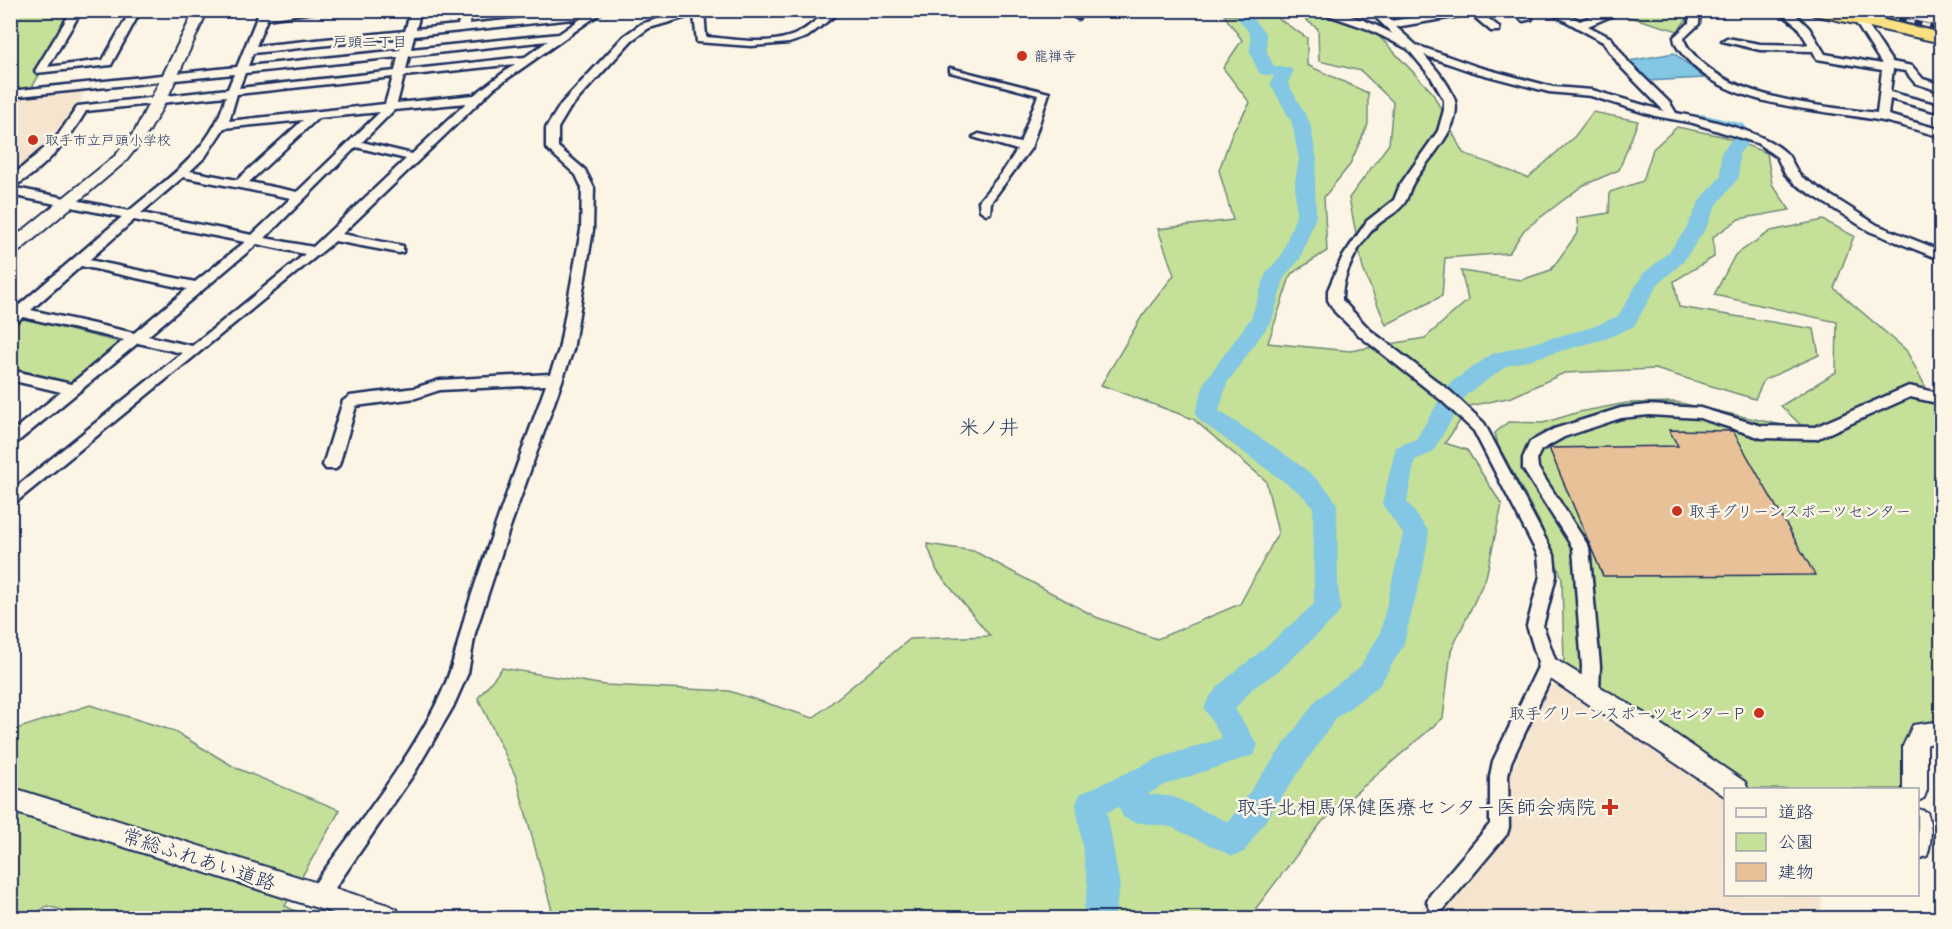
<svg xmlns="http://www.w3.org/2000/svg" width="1952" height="929" font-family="'Shantell Sans','Klee One',sans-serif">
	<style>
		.built { fill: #f6e5ce }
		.green { fill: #c5e098; stroke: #70887b; stroke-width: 1.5 }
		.water { fill: #83c7e4; stroke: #598aae; stroke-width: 1.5 }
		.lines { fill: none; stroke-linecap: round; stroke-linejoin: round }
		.river { fill: #83c7e4; fill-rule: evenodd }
		.building { fill: #e9c199; stroke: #1b2f5e; stroke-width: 1.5 }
		.street-casing { stroke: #1b2f5e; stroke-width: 5 }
		.secondary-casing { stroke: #1b2f5e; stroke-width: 4 }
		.highway-casing { stroke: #1b2f5e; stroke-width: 4 }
		.street { fill: #fcf5e5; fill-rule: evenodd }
		.secondary { fill: #fcf5e5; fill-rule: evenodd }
		.highway { fill: #f9e181; fill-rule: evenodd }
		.rail-casing { stroke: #1b2f5e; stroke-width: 4.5 }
		.rail { stroke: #fcf5e5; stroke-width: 3; stroke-dasharray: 8; stroke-linecap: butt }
		.poi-dot { fill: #c8321e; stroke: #fcf5e5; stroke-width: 2 }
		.labels { text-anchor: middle; stroke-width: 5; stroke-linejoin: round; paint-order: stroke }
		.far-poi-label { font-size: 14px; fill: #1b2f5e; stroke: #fcf5e5; text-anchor: start }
		.far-neighbourhood-label { font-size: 15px; fill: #1b2f5e; stroke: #fcf5e5 }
		.poi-label { font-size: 16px; fill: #1b2f5e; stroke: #fcf5e5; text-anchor: start }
		.quarter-label { font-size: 20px; fill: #1b2f5e; stroke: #fcf5e5 }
		.near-poi-label { font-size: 20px; fill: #1b2f5e; stroke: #fcf5e5; text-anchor: end }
		.near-street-label { font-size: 20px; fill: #1b2f5e; stroke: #fcf5e5 }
	</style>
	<rect width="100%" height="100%" fill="#fcf5e5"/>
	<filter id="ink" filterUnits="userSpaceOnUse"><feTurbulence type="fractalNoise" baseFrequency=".0167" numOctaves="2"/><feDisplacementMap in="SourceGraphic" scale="12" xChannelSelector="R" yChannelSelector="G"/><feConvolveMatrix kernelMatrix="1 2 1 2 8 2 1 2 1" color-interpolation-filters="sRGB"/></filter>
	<g filter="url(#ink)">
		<g class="built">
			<polygon points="86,89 74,116 48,149 11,181 11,97"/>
			<polygon points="1557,683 1725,798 1726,894 1822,895 1821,918 1414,918 1491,817 1548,690"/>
		</g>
		<g class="green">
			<polygon points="1622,10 1685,11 1688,17 1678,31 1616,13"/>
			<polygon points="11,11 77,11 28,94 11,94"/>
			<polygon points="1294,11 1309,11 1376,33 1432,92 1463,153 1528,178 1575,136 1593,112 1638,121 1619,170 1582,186 1524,230 1509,253 1445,258 1442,296 1386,325 1363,269 1349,198 1389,144 1393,102 1361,71 1319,61 1318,29"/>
			<polygon points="1224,15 1276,17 1307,38 1307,65 1368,93 1368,124 1349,166 1324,197 1327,251 1291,274 1268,343 1350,351 1425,338 1468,300 1461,271 1521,280 1551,270 1578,232 1577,218 1609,213 1610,192 1643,181 1653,149 1677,127 1722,136 1767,153 1772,184 1790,210 1739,219 1713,237 1714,257 1674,281 1679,307 1814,329 1819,355 1764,380 1755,399 1655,369 1564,373 1512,397 1470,406 1445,443 1467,450 1502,505 1486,577 1451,651 1443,718 1322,822 1256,908 1254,918 554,918 516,777 478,698 502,668 605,685 729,691 813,718 910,639 990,636 937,571 927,544 974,551 1096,617 1157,639 1240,604 1278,533 1266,481 1193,419 1101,385 1142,316 1174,275 1158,229 1233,220 1219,170 1233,131 1250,103 1223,68 1242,40"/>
			<polygon points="1823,220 1854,236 1834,288 1906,350 1930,395 1941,397 1941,725 1920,723 1904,745 1905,789 1751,789 1674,736 1564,667 1562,578 1539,521 1498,445 1495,433 1508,422 1543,423 1579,412 1627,403 1676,402 1806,430 1781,406 1836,372 1837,322 1714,295 1735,255 1771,231"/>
			<polygon points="21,318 123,343 74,383 11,368 11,327"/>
			<polygon points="90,705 174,731 236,768 340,810 285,906 310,918 91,918 47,906 29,918 11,918 10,731"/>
		</g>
		<polygon class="water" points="1674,53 1704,78 1646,81 1629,61"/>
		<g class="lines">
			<path class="river" d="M1235,10h16l2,9 13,15 1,19 7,13 16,2 3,4 -5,11 22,40 7,37 -2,21 1,35 -16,43 -15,17 -13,44 -45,63 -8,28c32,22 102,61 118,93l1,82 3,22 -4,8 -57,54 -28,19 -17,20 23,36 -4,10 -88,29 -18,10 26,3 54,25 88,-122 43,-32 21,-34 23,-100 -21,-30 14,-57 20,-8 34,-56 42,-29 101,-27 25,-11 25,-42 26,-22 18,-25 13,-27 21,-24v-23l11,-14 -2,-8 -34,-8 -3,-4 3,-4 6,-1 42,10 6,16 -11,14v23l-23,29 -10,22 -23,34 -25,22 -24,42 -26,12 -101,28 -41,29 -34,58 -17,7 -8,42 22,30 -6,37 -20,77 -24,40 -43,32 -92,134 -11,4 -62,-29 -37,-5 -11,-5 -4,-10 -12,5 13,74 -6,32h-32l6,-32 -12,-82 4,-10 79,-36 63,-20 -18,-30c12,-27 37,-39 58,-58 18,-15 35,-31 52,-46l-1,-97 -12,-13 -102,-74 -4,-6 10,-33 46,-63 15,-45 15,-17 15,-40 -1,-35 4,-21 -7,-37 -22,-40 4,-7 -14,-2c-3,-6 -9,-17 -10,-23 0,-5 1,-11 0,-15 -3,-10 -13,-14 -15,-26z"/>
		</g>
		<polygon class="building" points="1669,430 1733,431 1815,575 1603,576 1549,448 1678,446"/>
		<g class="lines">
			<defs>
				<g id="street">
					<polygon points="10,10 21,10 10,14"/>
					<polygon points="72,10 82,10 48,67 103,60 131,10 141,10 111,65 36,73 35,71"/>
					<path d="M260,10h67l-60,9 -11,27 149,-15 6,-21h10l-5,19 42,-4 3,-15h10l-2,14 136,-14 -111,78 -152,146 61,12v6l-4,1 -64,-12 -325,266v-15l172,-139 -44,-10 -128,105v-15l51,-41 -51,-12v-10l61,14 53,-44 -101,-23 -13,9v-13l112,-96 -112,-22v-17l46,-40 22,-32 150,-17 6,-15 -224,23v-6l227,-24zM582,18l-23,16 -148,15 3,-13zM404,37l-4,13 -152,16 5,-13zM548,41l-23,16 -119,13 3,-14zM398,57l-3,14 -156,17 6,-15zM515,64l-41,31 -77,8 7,-27zM393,77l-8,27 -156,17 8,-27zM226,96c-13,53 -57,81 -97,115l-118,-24c28,-11 60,-50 75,-76zM466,103l-54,51 -50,-12 32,-32zM380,112l-83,80 -48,-10 69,-64zM303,120l-66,60 -47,-9 15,-14 19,-29zM356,147l50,12 -93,88 -48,-9zM183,177l108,21 -39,37 -111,-22zM134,220l111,22 -50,40 -106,-22zM257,244l48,10 -113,92 -44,-10zM81,266l106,23 -53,44 -103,-23z"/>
					<path d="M687,10h17l2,27c28,2 61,9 88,-2 18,-7 27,-25 48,-25l-35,27 -18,6 -38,3 -54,-4 -3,-27 -45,13 -17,12 -62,68 -12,20v19l27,23 9,18 -1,42 -20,120 -64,180 -34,103 -7,40 -15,34 -38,65 -91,132 -7,3 -7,-3 -3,-7 3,-7c45,-63 98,-126 131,-196 14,-29 18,-61 28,-91 24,-73 51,-146 77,-218l-106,5 -24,8 -60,8 -17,59 -3,4h-10l-3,-4 20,-64 7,-5 65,-8 25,-8 110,-6 9,-24 22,-120 1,-42 -6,-13 -30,-27v-20l15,-24 63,-68 17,-12z"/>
					<polygon points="1077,10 1087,10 1078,19 1073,16"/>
					<path d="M1314,10c28,0 55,11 79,24l-25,-24h11l12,11 67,-11h27l-4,3 18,14v4h-8l-20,-17 -75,13 20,18 62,22 75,20 39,3 72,21 -43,-44 -18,-25 -57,-32h13l21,11 27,-11h9v4l-28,12 23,12 18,25 41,40 6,10c31,6 86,18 109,39 8,7 9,19 18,26l74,47 65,26v9l-73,-29 -74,-47 -10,-10 -8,-17 -20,-14 -64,-20 -38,-7 -64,-20 -42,-4 -79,-21 -46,-16c11,13 26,29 31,46 7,28 -31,61 -43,84 -3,6 -4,12 -7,17 -6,10 -20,16 -29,24 -17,17 -35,50 -34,74l28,30 81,62 33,31 70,132 2,21 -13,50 14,39 -46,97 -3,14 1,51 -2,7 -63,75 -7,3 -7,-3 -3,-7 3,-7 60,-71v-48l3,-15 46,-96 -12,-39 13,-50 -2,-21 -64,-124 -33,-31 -81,-64 -25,-24 -7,-12v-10l14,-32 25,-37 27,-21 6,-15 38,-54 6,-21v-10l-13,-23 -23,-28 -40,-20z"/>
					<polygon points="1508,10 1521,10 1532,19 1523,21"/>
					<path d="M1690,10h10l-1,14 -15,14c1,8 7,13 12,19 38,42 127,50 181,56l5,-43 -65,-11 -4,-8 -53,-1 -38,-9 5,-3 33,6 49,1 -12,-19 -20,-16h14l18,18 16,26 57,10 -28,-44 9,-2 29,44 20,4 11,13 19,6v7l-27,-9 -10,-12 -12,-2 -3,23 52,14v7l-52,-14 -2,16 54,15v7c-20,-5 -39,-12 -59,-16 -60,-12 -152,-12 -195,-61 -7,-8 -13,-13 -14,-23l15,-14z"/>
					<polygon points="950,68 1049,93 1031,148 991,202 990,213 986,214 980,210 979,201 1002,173 1017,150 973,137 979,134 1020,143 1038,95 950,72"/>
					<polygon points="1909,386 1942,394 1942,404 1910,397 1816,439 1762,438 1700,418 1649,415 1621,418 1564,437 1541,450 1537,458 1538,468 1589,547 1600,666 1599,691 1596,697 1590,699 1584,697 1581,691 1582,666 1573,548 1523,469 1523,458 1530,442 1554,429 1621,408 1649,405 1700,408 1762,426 1815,427"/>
				</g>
				<g id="secondary">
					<polygon points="195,10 208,10 166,101 148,133 126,161 16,254 10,255 10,241 116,155 135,131"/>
					<polygon points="1548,655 1650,717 1745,782 1748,790 1726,790 1726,797 1540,672 1537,665 1540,658"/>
					<polygon points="1942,721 1942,743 1928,744 1927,746 1927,790 1924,798 1918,801 1918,790 1903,790 1903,746 1913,725"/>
					<polygon points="10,787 388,905 397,909 401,918 349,918 10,811"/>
					<path d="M1918,809l9,3c5,14 5,30 0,44l-9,3z"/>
				</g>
				<polygon id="highway" points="1806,10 1840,10 1942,33 1942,43 1814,15"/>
			</defs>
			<use href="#street" class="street-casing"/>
			<use href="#secondary" class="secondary-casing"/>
			<use href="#highway" class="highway-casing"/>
			<use href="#street" class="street"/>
			<use href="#secondary" class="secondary"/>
			<use href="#highway" class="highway"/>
			<defs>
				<polyline id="rail" points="1859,10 1942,29"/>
			</defs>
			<use href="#rail" class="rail-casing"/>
			<use href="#rail" class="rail"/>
		</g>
	</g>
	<g class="poi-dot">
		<circle cx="1022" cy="56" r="6"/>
		<circle cx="33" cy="140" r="6"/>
		<circle cx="1677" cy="511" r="6"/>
		<circle cx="1759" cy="713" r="6"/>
		<path d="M1607 798h6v6h6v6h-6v6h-6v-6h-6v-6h6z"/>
	</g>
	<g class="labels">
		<g class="far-poi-label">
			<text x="1034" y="61">龍禅寺</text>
			<text x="45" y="145">取手市立戸頭小学校</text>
		</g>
		<g class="far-neighbourhood-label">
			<text x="370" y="47">戸頭二丁目</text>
		</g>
		<g class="poi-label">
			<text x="1689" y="517">取手グリーンスポーツセンター</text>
			<text x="1747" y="719" text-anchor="end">取手グリーンスポーツセンターＰ</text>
		</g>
		<g class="quarter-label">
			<text x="989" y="434">米ノ井</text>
		</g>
		<g class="near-poi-label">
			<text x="1596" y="814">取手北相馬保健医療センター医師会病院</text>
		</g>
		<g class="near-street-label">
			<text transform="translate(199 859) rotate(18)" y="7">常総ふれあい道路</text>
		</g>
	</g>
	<rect width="1952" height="929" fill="none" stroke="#fcf5e5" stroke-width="36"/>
	<rect x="18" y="18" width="1916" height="893" fill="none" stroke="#1b2f5e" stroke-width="2" filter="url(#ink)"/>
	<rect x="1724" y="788" width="195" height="108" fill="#fcf5e5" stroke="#a2a6af" stroke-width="1.5"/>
	<rect x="1736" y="808" width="30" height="9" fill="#fcf5e5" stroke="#a2a6af" stroke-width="1.5"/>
	<text x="1778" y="818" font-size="18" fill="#1b2f5e">道路</text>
	<rect x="1736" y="833" width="30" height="18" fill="#c5e098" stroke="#a2a6af" stroke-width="1.5"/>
	<text x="1778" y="848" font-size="18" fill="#1b2f5e">公園</text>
	<rect x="1736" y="863" width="30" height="18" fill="#e9c199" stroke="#a2a6af" stroke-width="1.5"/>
	<text x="1778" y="878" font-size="18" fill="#1b2f5e">建物</text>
</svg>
